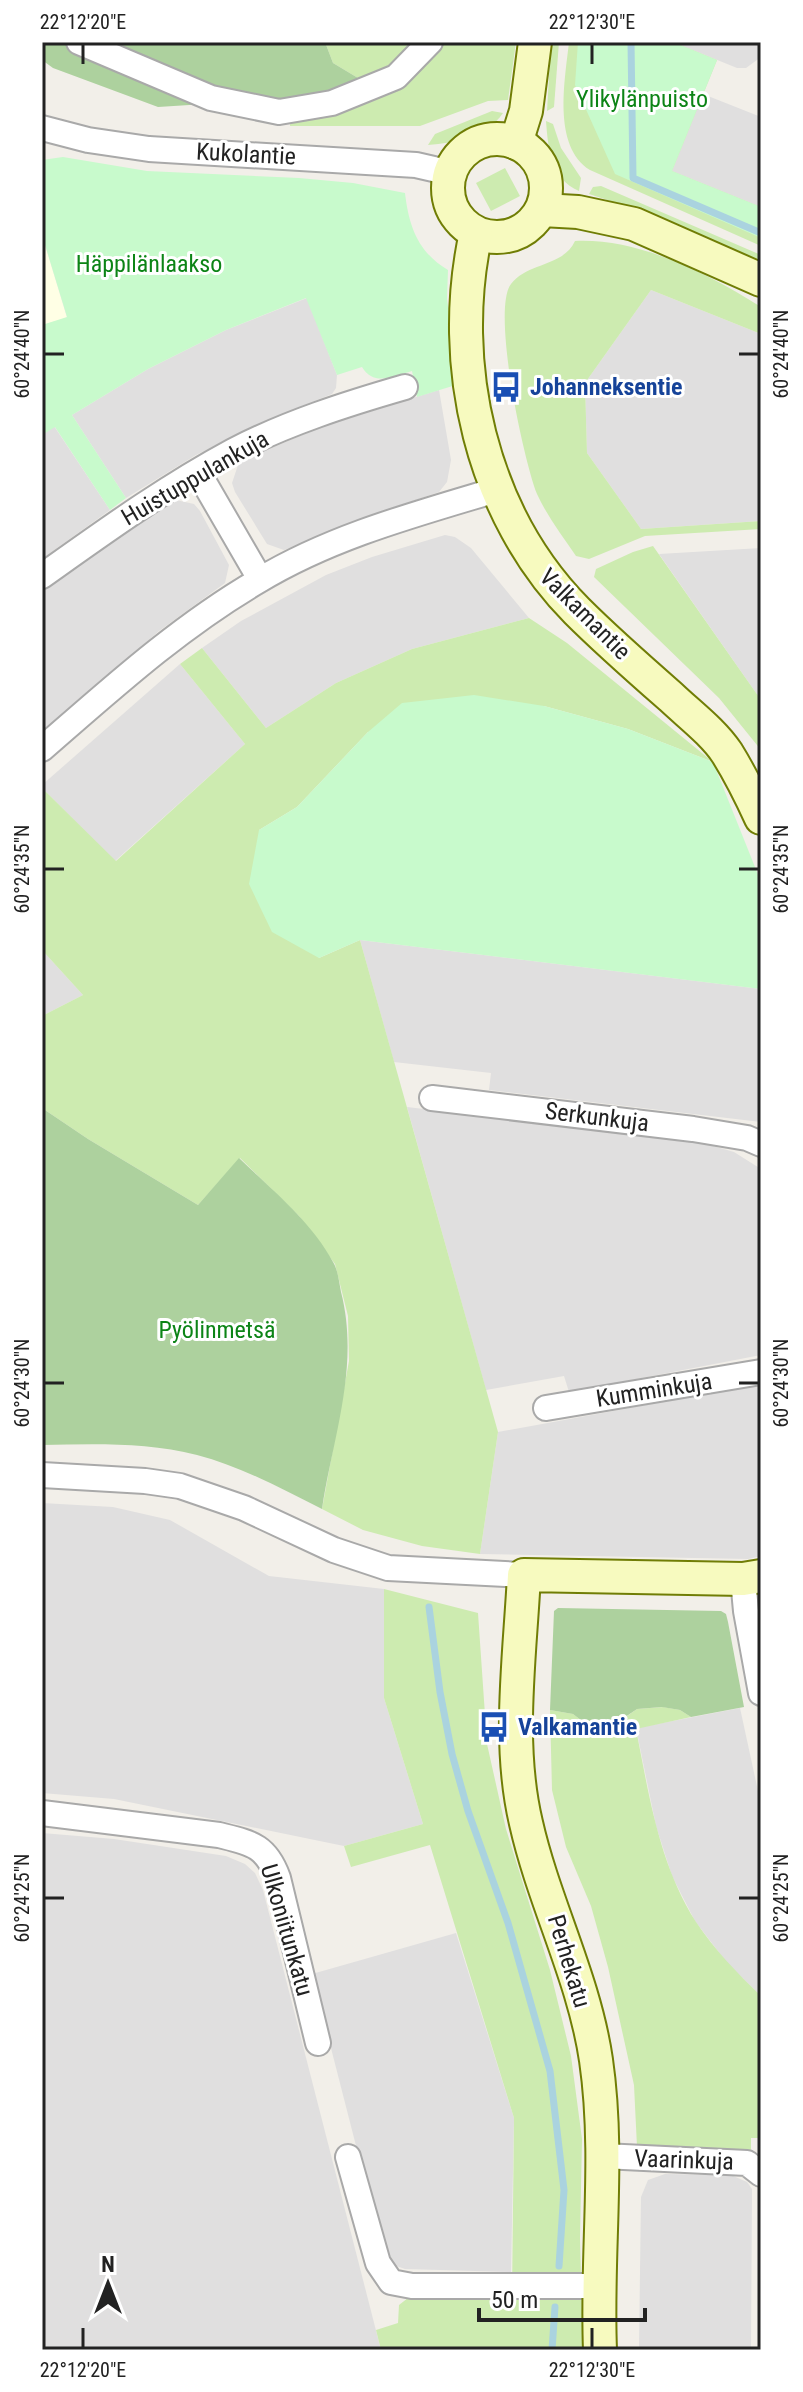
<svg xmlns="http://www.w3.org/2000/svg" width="803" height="2392" font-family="'Roboto Condensed',sans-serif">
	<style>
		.residential { fill: #e0dfdf }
		.education { fill: #ffffe5 }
		.grass { fill: #cdebb0 }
		.forest { fill: #add19e }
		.park { fill: #c8facc }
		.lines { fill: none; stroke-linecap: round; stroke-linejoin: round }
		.stream { stroke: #aad3df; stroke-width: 7 }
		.street-casing { stroke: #a9a9a9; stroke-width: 28 }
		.secondary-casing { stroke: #707d05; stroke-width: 36 }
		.street { stroke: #fff; stroke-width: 24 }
		.secondary { stroke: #f7fabf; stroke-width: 32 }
		.ticks { fill: none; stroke: #222; stroke-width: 3 }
		.labels { text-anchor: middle; stroke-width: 6; stroke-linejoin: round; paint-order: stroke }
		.park-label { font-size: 24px; fill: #0c8416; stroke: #fff }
		.street-label { font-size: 24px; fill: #222; stroke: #fff }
		.transit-label { font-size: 24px; font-weight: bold; fill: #164399; stroke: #fff; text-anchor: start }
		.neatline { fill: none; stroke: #222; stroke-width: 3 }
		.ticks-label { font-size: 20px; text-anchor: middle; fill: #222 }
	</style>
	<rect width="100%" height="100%" fill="#f2efe9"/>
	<g class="residential">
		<polygon points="673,42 761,42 761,57 746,68 737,68"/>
		<polygon points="703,94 761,117 761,207 672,171"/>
		<polygon points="651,290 761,334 761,521 641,529 587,453 585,383"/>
		<polygon points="307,298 337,375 336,388 332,394 270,419 196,455 126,498 72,415 148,369 226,330"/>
		<polygon points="439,390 451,460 447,482 439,492 366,517 292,547 284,550 267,544 235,492 232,483 238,465 245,459 331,423"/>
		<polygon points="54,426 110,510 42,559 42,435"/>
		<polygon points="176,500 194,504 200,511 229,565 225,583 159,631 42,732 42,592 125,531 167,503"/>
		<polygon points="445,535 455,537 471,548 529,618 412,649 336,683 266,728 202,648 241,621 326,575 372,557"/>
		<polygon points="761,548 761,700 659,554"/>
		<polygon points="180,664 245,744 115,861 42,788 42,785"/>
		<polygon points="360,940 761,989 761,1122 489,1090 491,1073 394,1062"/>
		<polygon points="42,950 83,995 42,1016"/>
		<polygon points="407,1107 699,1142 734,1152 761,1169 761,1355 569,1392 564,1376 486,1390"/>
		<polygon points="761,1384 761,1556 748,1559 480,1554 498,1432"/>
		<polygon points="42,1503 113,1507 170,1520 269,1576 384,1589 384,1698 423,1824 344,1846 114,1799 42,1793"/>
		<polygon points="740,1708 761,1805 761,1996 727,1963 695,1921 672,1876 656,1826 636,1728"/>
		<polygon points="42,1833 114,1839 226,1856 245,1864 255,1873 263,1890 381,2350 42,2350"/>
		<polygon points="456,1933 514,2118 511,2272 405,2269 391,2264 383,2251 312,1974"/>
		<polygon points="665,2174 731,2175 747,2182 752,2189 751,2350 639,2350 641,2197 648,2180"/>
	</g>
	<polygon class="education" points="42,235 67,318 42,325"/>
	<g class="grass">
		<polygon points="325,42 417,42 411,52 368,84 333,63"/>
		<polygon points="437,42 516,42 508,100 488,101 420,126 290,126 291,113 313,112"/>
		<polygon points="551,42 559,42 554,107 547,111"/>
		<path d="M569,42h104l44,18 -45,111 89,36v39l-171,-76c-38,-24 -25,-90 -21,-128z"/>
		<path d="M492,111l11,2c-16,23 -48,30 -75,32l7,-11z"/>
		<path d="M546,121l7,3 8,24 20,30 -2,13c-28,-12 -31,-43 -33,-70z"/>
		<polygon points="505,168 520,196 491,211 476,183"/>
		<polygon points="601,186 761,255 761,268 629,207 589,194 593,187"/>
		<path d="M575,241c64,-3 132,32 186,66v27l-110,-44 -66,93 2,70 54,76 120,-8v8l-116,7 -56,23 -13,-3c-13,-19 -29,-40 -39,-62 -13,-32 -46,-184 -26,-210 17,-22 52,-17 64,-43z"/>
		<polygon points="653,546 761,700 761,750 719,698 594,577 596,569 633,552"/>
		<polygon points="529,618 567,643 713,762 628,729 544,706 368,732 297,807 259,830 319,958 360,940 498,1432 480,1554 422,1546 363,1530 322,1509 349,1361 348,1316 335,1264 299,1216 240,1158 198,1205 88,1139 42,1108 42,1016 83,995 42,950 42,788 116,861 245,744 180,664 202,648 266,728 336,683 412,649"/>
		<polygon points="384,1589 478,1613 487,1744 506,1829 550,1970 571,2056 582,2139 580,2238 583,2350 381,2350 376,2330 398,2323 399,2305 413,2294 512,2295 514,2118 430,1845 351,1867 344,1846 423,1824 384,1698"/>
		<path d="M663,1707l17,3 11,7 -55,12c13,66 23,135 60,193 19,28 41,51 65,74v142h-10v14l-114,-5 -3,-62 -26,-118 -17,-61 -25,-59 -14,-57 -2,-80 23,4 17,13 26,-3 21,-15z"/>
	</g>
	<g class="forest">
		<polygon points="42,42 325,42 333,63 368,84 298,98 158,107 53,68 42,60"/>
		<path d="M42,1108l46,31 110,66 41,-47c33,32 72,63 94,104 5,8 6,20 8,30 19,74 -8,144 -19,217 -40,-20 -82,-43 -125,-54 -51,-13 -103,-11 -155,-10z"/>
		<polygon points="558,1608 721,1611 726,1614 728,1622 744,1707 691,1717 680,1710 662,1707 637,1709 615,1724 590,1727 573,1714 550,1710 554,1611"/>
	</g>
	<g class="park">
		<polygon points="578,42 673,42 717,60 672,171 761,207 761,238 615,174 575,85"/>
		<path d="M63,157l84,14 152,7 54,5 52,10c4,34 13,59 43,77l-1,29 12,85 -42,13 -5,-26c-18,5 -38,16 -50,-4l-25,8 -31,-77 -80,32 -78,39 -76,46 54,83 -16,12 -55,-83 -13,8v-110l25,-8 -25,-82v-75z"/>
		<polygon points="474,695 544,706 628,729 713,762 761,882 761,989 360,940 319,958 272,932 249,884 259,830 297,807 368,732 402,703"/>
	</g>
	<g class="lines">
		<g class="stream">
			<polyline points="631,42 633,178 761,233"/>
			<polyline points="429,1607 440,1692 452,1754 468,1811 508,1923 550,2071 564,2190 559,2266"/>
			<polyline points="552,2350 555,2307"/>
		</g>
		<defs>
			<g id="street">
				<polyline points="79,42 211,98 279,112 332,103 396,77 430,42"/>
				<polyline points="42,128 88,140 149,149 416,165 451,173"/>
				<polyline points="198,472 260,579"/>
				<path d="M42,576c62,-44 124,-89 191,-125 54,-28 113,-47 172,-64"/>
				<path d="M42,749c69,-60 137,-122 216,-168 72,-44 158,-67 238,-91"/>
				<polyline points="432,1098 693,1129 747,1138 761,1144"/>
				<polyline points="546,1408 761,1372"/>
				<polyline points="42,1475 145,1481 180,1486 244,1508 334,1550 388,1568 524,1575"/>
				<polyline points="743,1579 746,1611 761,1693"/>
				<path d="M42,1813l177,22c32,8 47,10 59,43l40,165"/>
				<polyline points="603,2156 747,2163 761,2174"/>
				<polyline points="348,2157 378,2263 391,2282 412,2286 598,2286"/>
			</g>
			<g id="secondary">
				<circle cx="497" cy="188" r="49"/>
				<polyline points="516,143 526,111 535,42"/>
				<polyline points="542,210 578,212 634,224 761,280"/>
				<path d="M476,233c-29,131 5,281 101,378 30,30 62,58 94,86 19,18 42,35 56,56 13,21 24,43 34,65"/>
				<path d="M600,2350c-4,-97 10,-194 -4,-290 -12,-82 -52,-157 -70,-237 -19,-80 -6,-167 -2,-248l219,4 18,-3"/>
			</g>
		</defs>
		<use href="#street" class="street-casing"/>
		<use href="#secondary" class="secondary-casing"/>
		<use href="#street" class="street"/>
		<use href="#secondary" class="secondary"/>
	</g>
	<path class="ticks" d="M83,44v20M592,44v20M44,354h20M739,354h20M44,869h20M739,869h20M44,1383h20M739,1383h20M44,1898h20M739,1898h20M83,2328v20M592,2328v20"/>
	<defs>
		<symbol id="bus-bare" viewBox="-9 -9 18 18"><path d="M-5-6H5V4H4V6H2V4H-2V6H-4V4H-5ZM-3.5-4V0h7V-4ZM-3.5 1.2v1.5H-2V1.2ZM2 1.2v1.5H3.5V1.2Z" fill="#1a4fb4" stroke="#fff" stroke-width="2.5" paint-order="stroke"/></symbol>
	</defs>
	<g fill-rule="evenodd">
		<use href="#bus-bare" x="484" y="365" width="44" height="44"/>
		<use href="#bus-bare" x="472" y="1705" width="44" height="44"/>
	</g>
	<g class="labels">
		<g class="park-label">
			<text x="642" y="107">Ylikylänpuisto</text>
			<text x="149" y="272">Häppilänlaakso</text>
			<text x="217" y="1338">Pyölinmetsä</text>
		</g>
		<g class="street-label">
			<text transform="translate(246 154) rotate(3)" y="8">Kukolantie</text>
			<text transform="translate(195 478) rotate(-30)" y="8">Huistuppulankuja</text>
			<text transform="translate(585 614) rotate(45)" y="8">Valkamantie</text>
			<text transform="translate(597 1117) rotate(7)" y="8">Serkunkuja</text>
			<text transform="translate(654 1390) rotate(-9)" y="8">Kumminkuja</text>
			<text transform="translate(287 1930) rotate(74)" y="8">Ulkoniitunkatu</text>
			<text transform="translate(569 1961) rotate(73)" y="8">Perhekatu</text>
			<text transform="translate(684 2160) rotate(2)" y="8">Vaarinkuja</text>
		</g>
		<g class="transit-label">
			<text x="530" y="395">Johanneksentie</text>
			<text x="518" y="1735">Valkamantie</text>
		</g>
	</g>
	<rect width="803" height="2392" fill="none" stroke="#ffffff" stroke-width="88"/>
	<g transform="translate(108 2284)" stroke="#ffffff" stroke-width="6" paint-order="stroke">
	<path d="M0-6L14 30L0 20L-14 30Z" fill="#222222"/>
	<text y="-12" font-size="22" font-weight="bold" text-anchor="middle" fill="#222222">N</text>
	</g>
	<path d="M479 2308v12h166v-12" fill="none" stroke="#222222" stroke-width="4"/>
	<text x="491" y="2308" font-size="24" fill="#222222" stroke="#ffffff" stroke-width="6" paint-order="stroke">50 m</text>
	<rect x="44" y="44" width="715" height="2304" class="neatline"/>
	<g class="ticks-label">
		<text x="83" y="29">22°12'20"E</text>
		<text x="592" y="29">22°12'30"E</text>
		<text transform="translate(22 354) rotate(-90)" y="7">60°24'40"N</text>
		<text transform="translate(781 354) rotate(-90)" y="7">60°24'40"N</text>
		<text transform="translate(22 869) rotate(-90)" y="7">60°24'35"N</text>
		<text transform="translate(781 869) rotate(-90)" y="7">60°24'35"N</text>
		<text transform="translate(22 1383) rotate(-90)" y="7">60°24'30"N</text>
		<text transform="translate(781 1383) rotate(-90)" y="7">60°24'30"N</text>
		<text transform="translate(22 1898) rotate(-90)" y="7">60°24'25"N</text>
		<text transform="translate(781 1898) rotate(-90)" y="7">60°24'25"N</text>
		<text x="83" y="2377">22°12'20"E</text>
		<text x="592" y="2377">22°12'30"E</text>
	</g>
</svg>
